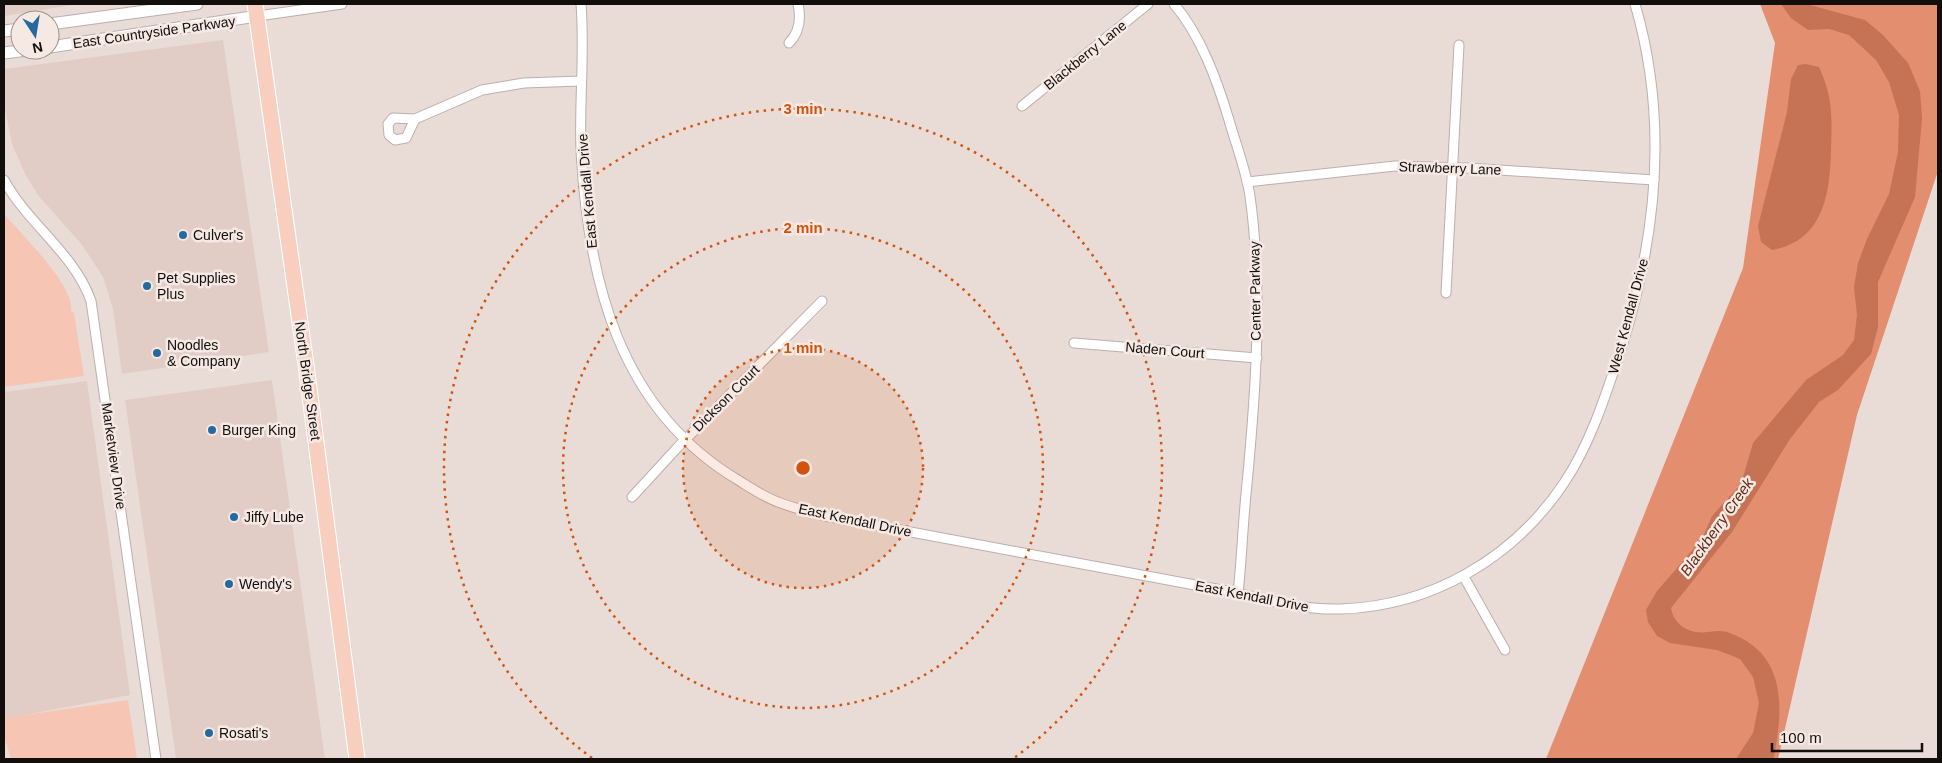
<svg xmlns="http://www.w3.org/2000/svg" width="1942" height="763" font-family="Arial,sans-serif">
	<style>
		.built { fill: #e2cdc6 }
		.green { fill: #f7c5b4 }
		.forest { fill: #e48e70 }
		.water { fill: #c57255 }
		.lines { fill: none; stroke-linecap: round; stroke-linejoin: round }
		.minor-casing { stroke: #bcafab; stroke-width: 11 }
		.tertiary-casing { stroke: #bcafab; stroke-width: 13 }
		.trunk-casing { stroke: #fff; stroke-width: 17 }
		.minor { stroke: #fff; stroke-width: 9 }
		.tertiary { stroke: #fff; stroke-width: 11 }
		.trunk { stroke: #f8cebf; stroke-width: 15 }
		.ring { fill: none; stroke: #d3520c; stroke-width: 2.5; stroke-dasharray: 2.5 5 }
		.poi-dot { fill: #256a9f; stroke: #f6e9e4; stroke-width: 2 }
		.labels { text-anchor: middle; stroke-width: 5; stroke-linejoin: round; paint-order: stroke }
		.street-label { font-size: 14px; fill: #120e0c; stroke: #f6e9e4 }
		.poi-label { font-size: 14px; fill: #120e0c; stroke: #f6e9e4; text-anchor: start }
		.water-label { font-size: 15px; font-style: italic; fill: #5f2814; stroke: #f6e9e4 }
		.centre { fill: #d3520c; stroke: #f6e9e4; stroke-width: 2.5 }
		.ring-label { font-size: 15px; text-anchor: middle; font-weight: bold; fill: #d3520c; stroke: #f6e9e4; stroke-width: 5; stroke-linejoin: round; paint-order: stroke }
	</style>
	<rect width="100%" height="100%" fill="#e9dcd7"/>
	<g class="built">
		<polygon points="4,4 79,4 4,16"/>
		<polygon points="223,40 269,352 122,374 113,309 103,277 82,245 38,195 25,174 12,144 4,104 4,69"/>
		<polygon points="272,380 325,759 176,759 125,400"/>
		<polygon points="87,381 130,695 4,719 4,392"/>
	</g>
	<g class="green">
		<path d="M4,214c16,19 72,73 67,97l3,2 10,63 -80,11z"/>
		<polygon points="128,700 137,759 11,759 4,736 4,718"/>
	</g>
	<polygon class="forest" points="1760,4 1938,4 1938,171 1857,415 1778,759 1546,759 1743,268 1775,43"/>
	<g class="water">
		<path d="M1781,4h25l59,16 18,15 25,28 12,28 2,27 -7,79 -37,85v45l-7,27 -33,36 -19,12 -29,37 -58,93 -61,76c2,13 12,22 25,24 10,2 20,-3 31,0 59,20 57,73 47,125l-2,2h-36l17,-26 6,-30 -6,-26 -13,-18 -23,-9 -47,-7 -13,-7 -9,-14 -2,-12 11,-19 45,-52 10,-23 29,-32 12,-41 53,-63 37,-25 11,-15 3,-25 -3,-28 4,-24 9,-24 22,-45 9,-42 1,-37 -10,-33 -13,-22 -27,-25 -20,-6 -21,1 -17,-12z"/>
		<path d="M1806,64l13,3c14,31 13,49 12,82 -1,44 -7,92 -59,101l-11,-8 -3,-16 29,-114 4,-33 7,-14z"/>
	</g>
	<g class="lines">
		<defs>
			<g id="minor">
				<path d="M581,4c4,49 -2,98 0,147 7,129 38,258 157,329 13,8 26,17 40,22 15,6 31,10 47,14l413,77c34,9 68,17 103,16 91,-3 173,-51 223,-126 28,-42 43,-92 59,-140 35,-112 45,-226 12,-339"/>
				<path d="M1174,4c27,32 43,76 55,116 7,25 17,50 21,76 13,95 6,193 -3,288 -4,36 -5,73 -9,109"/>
				<polyline points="258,16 342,4"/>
				<path d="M789,43c11,-11 12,-25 9,-39"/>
				<polyline points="1022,106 1148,4"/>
				<polyline points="415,119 406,138 395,140 389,135 388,124 393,118 415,119 482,90 524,83 581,81"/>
				<path d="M4,180c24,44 70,73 87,121l65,458"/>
				<polyline points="1247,182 1395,166 1468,168 1654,180"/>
				<polyline points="1446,293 1459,45"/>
				<polyline points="1074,343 1257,358"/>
				<polyline points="632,497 677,448 822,301"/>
				<polyline points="1464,577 1505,650"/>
			</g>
			<g id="tertiary">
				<polyline points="50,24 197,4"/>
				<polyline points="4,31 20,29"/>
				<polyline points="50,47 258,16"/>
				<polyline points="4,53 27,50"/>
			</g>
			<polyline id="trunk" points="255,4 306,365 357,759"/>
		</defs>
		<use href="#minor" class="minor-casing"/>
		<use href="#tertiary" class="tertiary-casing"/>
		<use href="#trunk" class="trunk-casing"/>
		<use href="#minor" class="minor"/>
		<use href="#tertiary" class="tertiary"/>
		<use href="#trunk" class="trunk"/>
	</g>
	<circle cx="803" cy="468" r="120" fill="#d3520c" fill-opacity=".12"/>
	<g class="ring">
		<circle cx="803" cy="468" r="120"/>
		<circle cx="803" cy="468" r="240"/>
		<path d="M592 758A359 359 0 1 1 1014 758"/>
	</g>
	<g class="poi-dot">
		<circle cx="183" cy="235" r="5"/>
		<circle cx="147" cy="286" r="5"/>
		<circle cx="157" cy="353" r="5"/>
		<circle cx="212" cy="430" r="5"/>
		<circle cx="234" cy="517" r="5"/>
		<circle cx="229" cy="584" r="5"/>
		<circle cx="209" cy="733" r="5"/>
	</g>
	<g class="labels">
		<g class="street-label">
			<text transform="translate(154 32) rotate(-8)" y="5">East Countryside Parkway</text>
			<text transform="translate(1085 55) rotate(-39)" y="5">Blackberry Lane</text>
			<text transform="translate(1450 168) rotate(2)" y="5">Strawberry Lane</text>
			<text transform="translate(587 191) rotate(-95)" y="5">East Kendall Drive</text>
			<text transform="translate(1255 291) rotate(-91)" y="5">Center Parkway</text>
			<text transform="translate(1628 316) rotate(-75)" y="5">West Kendall Drive</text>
			<text transform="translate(1165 350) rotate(5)" y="5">Naden Court</text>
			<text transform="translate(308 381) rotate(82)" y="5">North Bridge Street</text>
			<text transform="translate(726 398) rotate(-45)" y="5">Dickson Court</text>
			<text transform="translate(114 456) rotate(82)" y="5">Marketview Drive</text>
			<text transform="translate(855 520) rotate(12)" y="5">East Kendall Drive</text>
			<text transform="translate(1252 596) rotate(11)" y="5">East Kendall Drive</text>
		</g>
		<g class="poi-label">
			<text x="193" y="240">Culver's</text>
			<text x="157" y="283">Pet Supplies<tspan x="157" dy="16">Plus</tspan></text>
			<text x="167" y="350">Noodles<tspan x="167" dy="16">&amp; Company</tspan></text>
			<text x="222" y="435">Burger King</text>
			<text x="244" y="522">Jiffy Lube</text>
			<text x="239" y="589">Wendy's</text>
			<text x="219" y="738">Rosati's</text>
		</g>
		<g class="water-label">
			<text transform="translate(1717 527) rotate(-55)" y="5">Blackberry Creek</text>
		</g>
	</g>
	<circle cx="803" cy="468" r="8" class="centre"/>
	<g class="ring-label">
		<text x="803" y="114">3 min</text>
		<text x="803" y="233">2 min</text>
		<text x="803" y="353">1 min</text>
	</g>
	<rect width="1942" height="763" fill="none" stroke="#120e0c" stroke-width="10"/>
	<g transform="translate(35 35) rotate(168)"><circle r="24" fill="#f6e9e4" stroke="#9b918e"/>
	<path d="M0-4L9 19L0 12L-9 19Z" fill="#256a9f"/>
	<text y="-8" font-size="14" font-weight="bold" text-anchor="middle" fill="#120e0c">N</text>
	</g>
	<path d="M1772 743v8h150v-8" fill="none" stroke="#120e0c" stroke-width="2.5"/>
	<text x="1780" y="743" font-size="15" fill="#120e0c" stroke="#f6e9e4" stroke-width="4" paint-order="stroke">100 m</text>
</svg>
